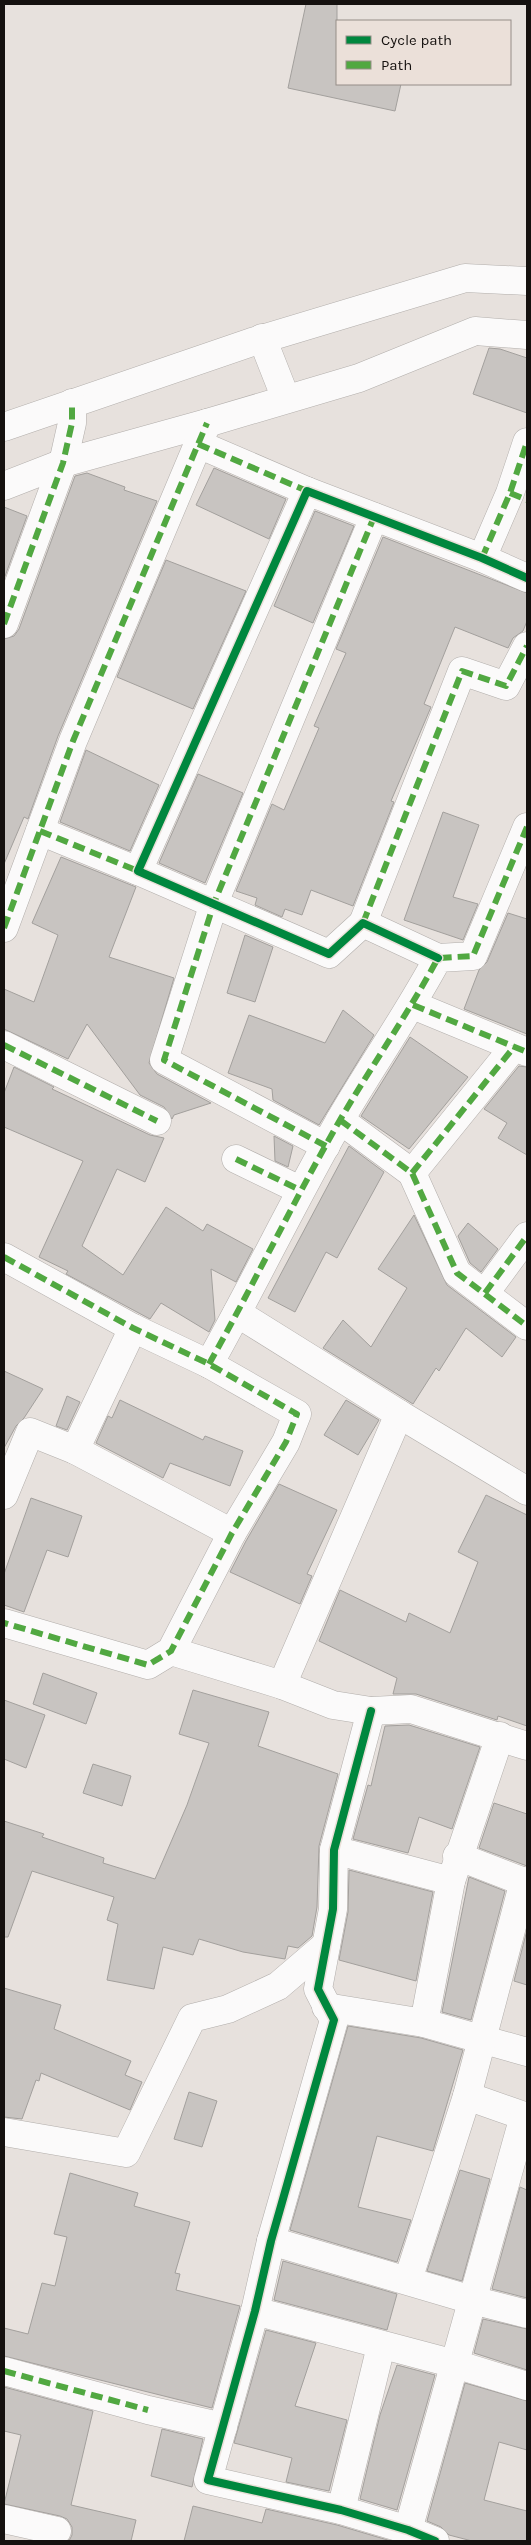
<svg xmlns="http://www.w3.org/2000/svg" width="531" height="2545" font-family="Karla,sans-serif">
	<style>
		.building { fill: #c8c4c1; stroke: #a3a09d }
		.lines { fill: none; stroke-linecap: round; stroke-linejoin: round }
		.minor-casing { stroke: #b2aeab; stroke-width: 29 }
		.minor { stroke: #fbfafa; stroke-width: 28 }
		.quiet { stroke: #51a841; stroke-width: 6; stroke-dasharray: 12 6; stroke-linecap: butt }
		.cycleway-casing { stroke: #ebe0d9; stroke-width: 11 }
		.cycleway { stroke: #00873e; stroke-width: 8 }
	</style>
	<rect width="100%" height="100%" fill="#e7e1dd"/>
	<g class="building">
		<polygon points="306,4 337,4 337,84 401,84 395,111 288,88"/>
		<polygon points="489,348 500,349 527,358 527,413 473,394"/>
		<polygon points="214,468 286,499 269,539 196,505"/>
		<polygon points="87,473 125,487 124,490 157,501 58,736 28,819 24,817 4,864 4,639 14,636 19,629 75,476"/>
		<polygon points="4,507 27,516 4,579"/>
		<polygon points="315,511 354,526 313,623 274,606"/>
		<polygon points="383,537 527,593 527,621 523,631 513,638 508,648 455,627 424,704 431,707 391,801 394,802 353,906 311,890 302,915 285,909 282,917 255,905 257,898 236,891 272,804 284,810 319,728 314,726 346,653 336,649"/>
		<polygon points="166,560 246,591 193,709 117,677"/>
		<polygon points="86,750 159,785 130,851 60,822"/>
		<polygon points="198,774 243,793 205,883 159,863"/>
		<polygon points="443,812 479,825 453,897 478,904 463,940 404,920"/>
		<polygon points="61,857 136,887 109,957 174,978 149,1063 157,1074 211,1103 174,1115 172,1119 164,1107 140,1095 87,1024 68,1059 4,1029 4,989 34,1002 58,935 32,923"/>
		<polygon points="508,913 527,919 527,1034 464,1009 479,970 487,962"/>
		<polygon points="245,935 273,947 255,1002 227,993"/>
		<polygon points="343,1010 374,1035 319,1125 273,1100 272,1089 228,1073 249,1015 325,1043"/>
		<polygon points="410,1037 468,1077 409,1149 361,1116"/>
		<polygon points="519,1066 527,1067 527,1155 498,1138 507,1123 484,1109"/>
		<polygon points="14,1067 54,1087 52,1089 150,1135 164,1138 145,1182 117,1169 82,1246 123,1275 166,1207 203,1231 207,1224 253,1249 236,1282 211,1269 215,1320 209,1332 161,1303 150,1319 66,1274 68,1271 39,1257 83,1161 4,1127 4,1093"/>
		<polygon points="274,1136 293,1146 288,1167 275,1161"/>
		<polygon points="349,1146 384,1172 337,1258 326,1252 295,1312 268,1298"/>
		<polygon points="414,1215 447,1285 516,1337 502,1357 466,1328 439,1371 436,1368 413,1404 323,1348 343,1320 371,1347 407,1288 378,1269"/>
		<polygon points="468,1223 498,1249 481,1272 470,1263 458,1236"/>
		<polygon points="4,1371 43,1389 24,1418 16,1426 4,1448"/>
		<polygon points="67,1396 80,1402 67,1430 56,1426"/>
		<polygon points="120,1400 203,1440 205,1436 243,1451 230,1486 170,1463 163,1478 96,1443 108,1416 112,1418"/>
		<polygon points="346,1400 379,1420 358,1455 324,1435"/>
		<polygon points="279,1484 337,1510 307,1574 312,1576 300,1604 230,1572 246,1541"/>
		<polygon points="486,1495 527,1515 527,1726 498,1716 497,1720 416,1694 393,1694 397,1678 319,1641 340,1590 406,1622 409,1613 450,1633 478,1562 458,1552"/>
		<polygon points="31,1498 82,1516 68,1557 47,1550 24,1612 4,1605 4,1574"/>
		<polygon points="43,1673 97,1693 86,1724 33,1704"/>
		<polygon points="193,1690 269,1712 258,1746 338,1774 319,1846 317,1907 312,1936 298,1948 288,1946 285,1959 243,1952 199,1939 193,1955 163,1947 154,1989 107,1980 118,1924 107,1920 114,1897 32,1871 8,1937 4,1937 4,1821 44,1834 42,1837 104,1858 103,1863 155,1879 187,1805 209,1743 179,1734"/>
		<polygon points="4,1700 45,1715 26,1768 4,1759"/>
		<polygon points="409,1725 480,1747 452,1829 419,1817 408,1853 353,1839 368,1785 371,1786 385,1726"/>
		<polygon points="93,1764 131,1776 122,1806 83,1793"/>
		<polygon points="494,1803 527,1814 527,1866 479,1848"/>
		<polygon points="349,1870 433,1892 416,1981 339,1960 348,1912"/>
		<polygon points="469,1877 505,1891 471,2020 442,2012"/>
		<polygon points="527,1930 527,1985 514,1981"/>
		<polygon points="4,1988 61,2005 54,2029 131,2061 125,2075 142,2082 130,2110 41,2073 39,2081 36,2080 22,2119 4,2117"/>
		<polygon points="348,2026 421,2038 463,2050 433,2151 377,2136 358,2207 411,2220 397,2262 290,2230"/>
		<polygon points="189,2092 217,2101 202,2147 174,2139"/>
		<polygon points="460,2170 490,2179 462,2281 427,2271"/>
		<polygon points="70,2173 138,2193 134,2206 190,2222 175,2273 180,2274 176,2290 240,2306 212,2408 4,2356 4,2328 28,2334 42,2283 55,2286 67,2237 54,2234"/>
		<polygon points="520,2187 527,2190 527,2298 492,2289"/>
		<polygon points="283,2261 397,2294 387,2330 274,2300"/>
		<polygon points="483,2319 527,2329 527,2370 474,2353"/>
		<polygon points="266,2330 316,2343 295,2406 347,2420 329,2491 286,2482 292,2458 234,2443"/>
		<polygon points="397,2365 435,2375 397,2510 360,2499 380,2415"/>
		<polygon points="465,2383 527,2401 527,2450 499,2442 484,2500 527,2511 527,2541 472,2541 449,2535 441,2527 427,2521"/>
		<polygon points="4,2387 93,2411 71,2505 136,2520 131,2541 69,2541 72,2535 72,2527 67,2519 60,2516 4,2504 21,2435 4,2431"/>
		<polygon points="162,2429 203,2439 192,2487 151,2476"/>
		<polygon points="193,2506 262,2523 266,2509 337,2525 391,2541 184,2541"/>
	</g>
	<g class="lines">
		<defs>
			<g id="minor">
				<polyline points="262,338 286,399"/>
				<polyline points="4,427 252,342 465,278 527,281"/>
				<polyline points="198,444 307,491"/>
				<polyline points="4,486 63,463 207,423 359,378 475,331 527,335"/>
				<polyline points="482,558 510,493 527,442"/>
				<polyline points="4,624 63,463 72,423 72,403"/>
				<polyline points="40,831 138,871"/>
				<polyline points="363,923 462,671 506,686 527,646"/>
				<polyline points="4,928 73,741 207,423"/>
				<polyline points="438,958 363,923 329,954 138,871 307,491 482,558 527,578"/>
				<polyline points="413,1005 527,1052"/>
				<polyline points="4,1045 157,1121"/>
				<polyline points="340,1120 412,1173 457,1273 527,1326"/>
				<polyline points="326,1146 164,1060 214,903 374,517"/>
				<polyline points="236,1159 300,1190"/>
				<polyline points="412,1173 514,1047"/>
				<polyline points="4,1257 133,1328 209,1364 297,1414 286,1442 232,1533 171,1651 148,1665 4,1623"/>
				<polyline points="485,1293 527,1236"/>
				<polyline points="237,1313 399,1414 282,1685"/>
				<path d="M209,1364c45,-80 85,-164 131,-244 32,-55 68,-106 98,-162l35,-2 54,-129"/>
				<polyline points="399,1414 527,1491"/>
				<polyline points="75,1450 133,1328"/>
				<polyline points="4,1495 30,1432 75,1450 232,1533"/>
				<polyline points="171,1651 282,1685 333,1705 371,1711 411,1709 527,1746"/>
				<polyline points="371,1711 334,1850 333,1909 318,1989 334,2020 271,2241 255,2311 208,2480 341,2510 408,2530 435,2541"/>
				<polyline points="334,1850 451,1881"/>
				<polyline points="457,1856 527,1883"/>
				<polyline points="326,2007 424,2023 527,2052"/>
				<polyline points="424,2023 451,1881 500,1736"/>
				<polyline points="467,2096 527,2117"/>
				<polyline points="4,2132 126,2153 192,2018 228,2009 278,1986 326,1945"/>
				<polyline points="271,2241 472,2300 527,2314"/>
				<polyline points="408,2280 467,2096 524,1881"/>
				<polyline points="255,2311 455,2364 527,2386"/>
				<polyline points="4,2371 148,2410 223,2427"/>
				<polyline points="341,2510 381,2346"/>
				<polyline points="4,2519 57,2531"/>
				<polyline points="408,2530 524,2116"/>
			</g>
		</defs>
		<use href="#minor" class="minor-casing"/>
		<use href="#minor" class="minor"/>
		<g class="quiet">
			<polyline points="198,444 307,491"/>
			<polyline points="510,493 527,500"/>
			<polyline points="482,558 510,493 527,442"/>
			<polyline points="4,624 63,463 72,423 72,403"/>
			<polyline points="40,831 138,871"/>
			<polyline points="363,923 462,671 506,686 527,646"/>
			<polyline points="4,928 73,741 207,423"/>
			<polyline points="413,1005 527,1052"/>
			<polyline points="4,1045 157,1121"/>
			<polyline points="340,1120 412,1173 457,1273 527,1326"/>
			<polyline points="326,1146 164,1060 214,903 374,517"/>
			<polyline points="236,1159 300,1190"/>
			<polyline points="412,1173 514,1047"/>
			<polyline points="4,1257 133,1328 209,1364 297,1414 286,1442 232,1533 171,1651 148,1665 4,1623"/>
			<polyline points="485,1293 527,1236"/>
			<path d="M209,1364c45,-80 85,-164 131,-244 32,-55 68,-106 98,-162l35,-2 54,-129"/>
			<polyline points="4,2371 148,2410"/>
		</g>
		<defs>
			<g id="cycleway">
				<polyline points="438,958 363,923 329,954 138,871 307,491 482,558 527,578"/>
				<polyline points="371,1711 334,1850 333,1909 318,1989 334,2020 271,2241 255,2311 208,2480 341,2510 408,2530 435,2541"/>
			</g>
		</defs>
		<use href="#cycleway" class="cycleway-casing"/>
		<use href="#cycleway" class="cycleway"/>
	</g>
	<rect width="531" height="2545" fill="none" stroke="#15110f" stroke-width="10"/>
	<rect x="336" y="20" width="175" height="65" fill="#ebe0d9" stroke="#958d88"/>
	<rect x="346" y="36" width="25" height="8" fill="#00873e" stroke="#958d88"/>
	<text x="381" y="45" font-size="15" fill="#15110f">Cycle path</text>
	<rect x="346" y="61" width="25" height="8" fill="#51a841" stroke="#958d88"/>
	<text x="381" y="70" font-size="15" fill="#15110f">Path</text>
</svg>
